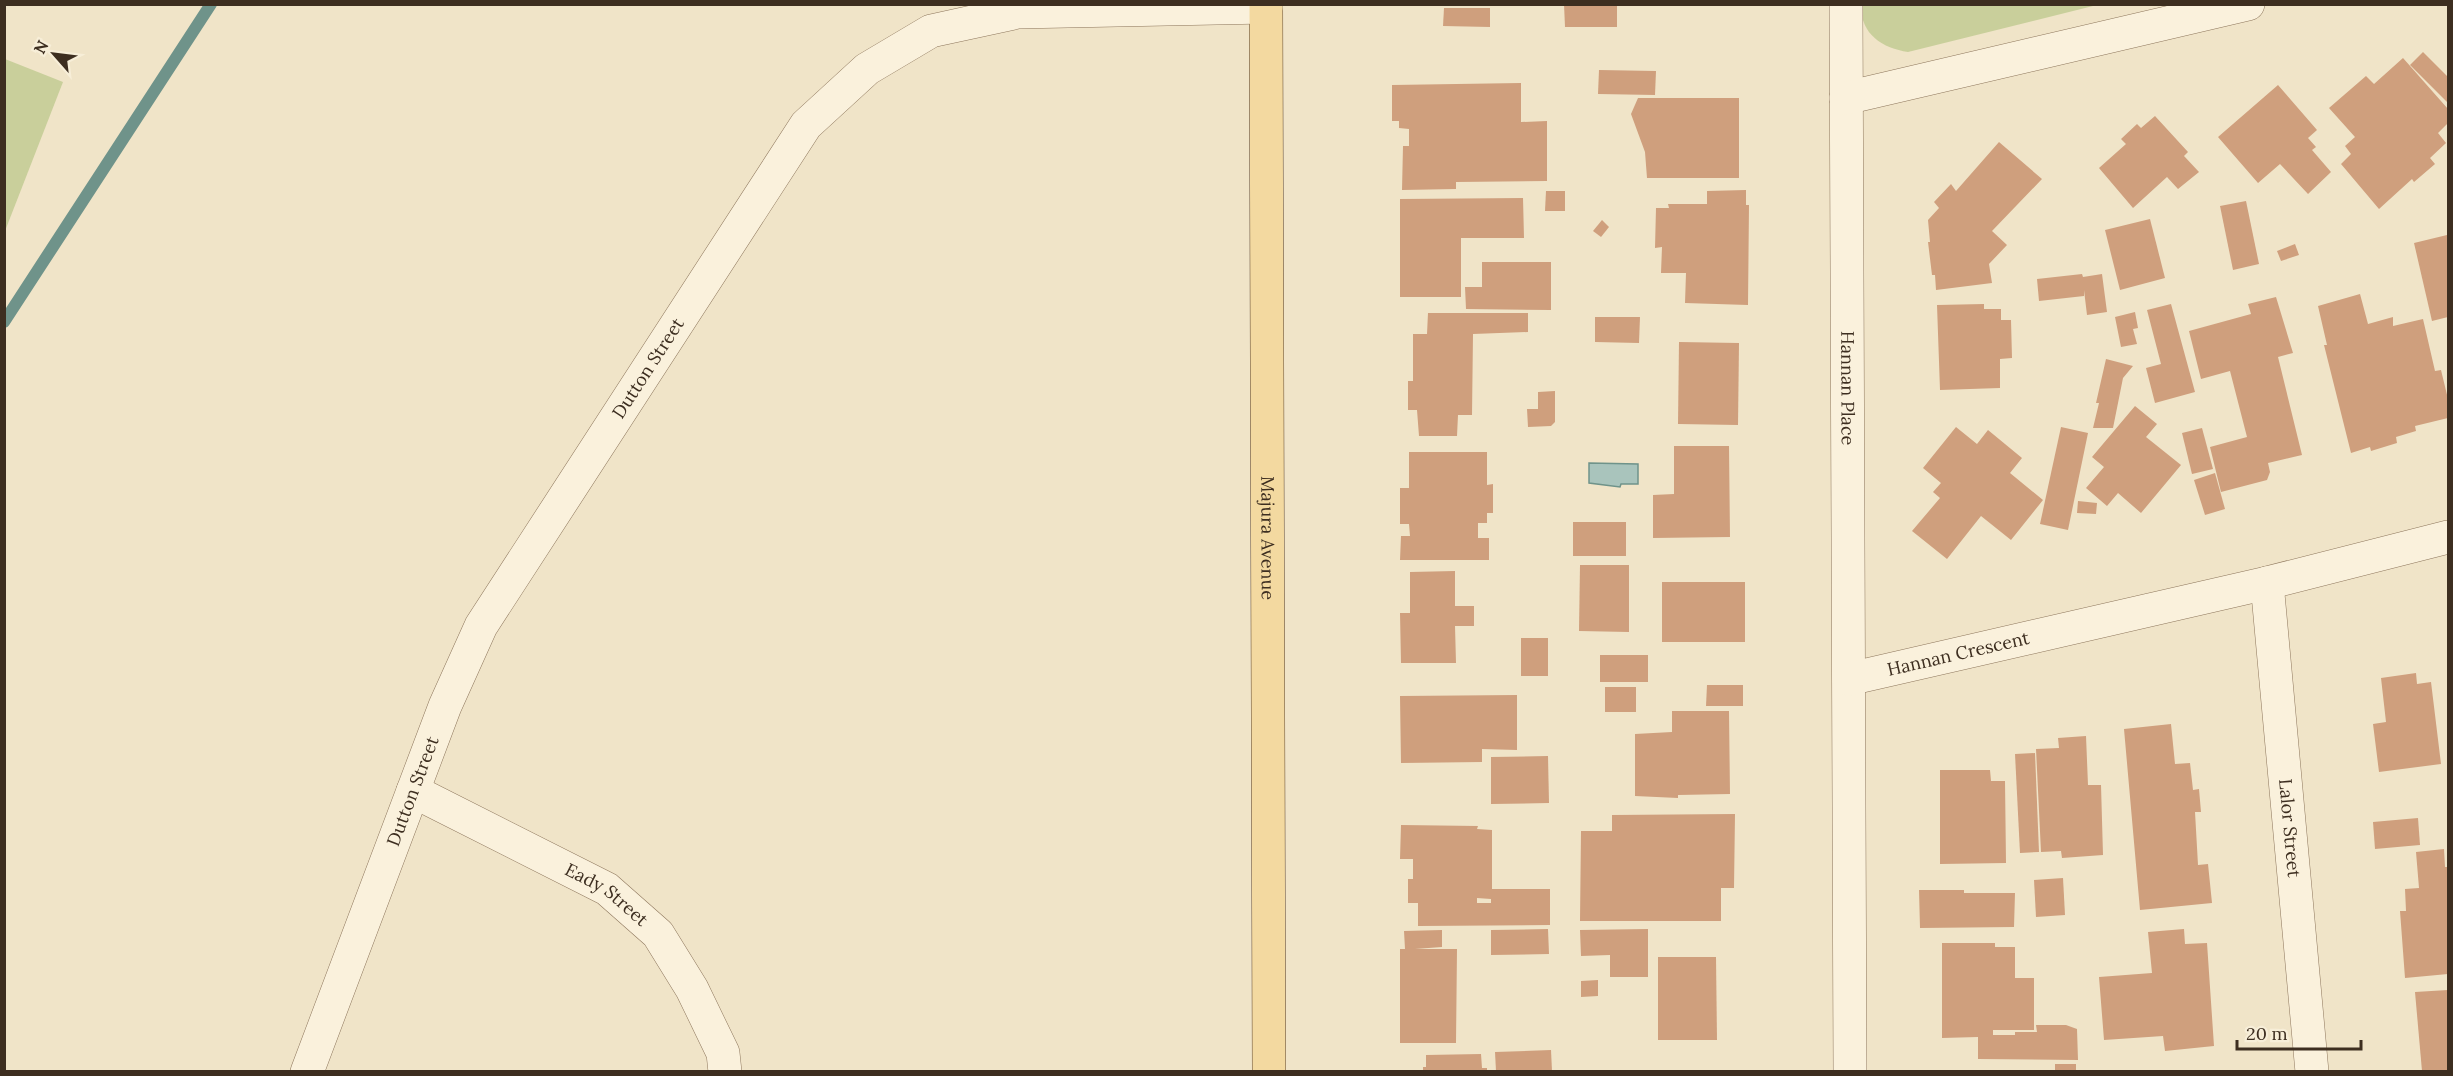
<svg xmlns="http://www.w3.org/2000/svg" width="2453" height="1076" font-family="Lora,serif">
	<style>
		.green { fill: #c9cf9b }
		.water { fill: #a9c4bc; stroke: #6f938a; stroke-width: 1.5 }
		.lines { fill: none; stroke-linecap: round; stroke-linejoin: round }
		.stream { stroke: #6f938a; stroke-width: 12 }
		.building { fill: #cf9f7d; fill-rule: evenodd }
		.minor-casing { stroke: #8d765c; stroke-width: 34 }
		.major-casing { stroke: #5b4430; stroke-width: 34 }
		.minor { stroke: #faf1dc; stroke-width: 33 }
		.major { stroke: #f3d9a0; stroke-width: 33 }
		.labels { text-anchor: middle; stroke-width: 5; stroke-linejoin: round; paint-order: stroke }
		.street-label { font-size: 18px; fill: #3d2e20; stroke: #f7eed8 }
	</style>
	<rect width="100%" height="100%" fill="#f0e4c8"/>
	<g class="green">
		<path d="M1861,4l236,1 -189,47c-26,-4 -48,-18 -47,-48z"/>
		<polygon points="5,59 63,82 5,231"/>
	</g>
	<polygon class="water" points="1589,463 1638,464 1638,484 1621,484 1620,487 1589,483"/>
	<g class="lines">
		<polyline class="stream" points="4,322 211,4"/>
	</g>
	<g class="building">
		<polygon points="1564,4 1617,4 1617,27 1565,27"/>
		<polygon points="1444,8 1490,8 1490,27 1443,26"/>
		<polygon points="2423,52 2448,77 2448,103 2410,65"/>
		<polygon points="2403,58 2448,109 2448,123 2438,133 2446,143 2430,158 2435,164 2414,182 2412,179 2379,209 2341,164 2351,154 2345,146 2355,137 2329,108 2366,76 2374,84"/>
		<polygon points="1599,70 1656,71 1655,95 1598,94"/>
		<polygon points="1521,83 1521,122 1547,121 1547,181 1456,182 1456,189 1402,190 1403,146 1409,146 1409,129 1399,128 1399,121 1392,121 1392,85"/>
		<polygon points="2278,85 2317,130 2308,138 2316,147 2312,150 2331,172 2308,194 2280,164 2258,183 2218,137"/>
		<polygon points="1638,98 1739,98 1739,178 1647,178 1645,152 1631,114"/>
		<polygon points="2155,116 2188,152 2184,156 2199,172 2178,189 2167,177 2133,208 2099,168 2126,144 2121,139 2137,124 2141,128"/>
		<polygon points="1999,142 2042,179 1992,231 2007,245 1989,264 1992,283 1936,290 1935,275 1932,275 1928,242 1930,242 1928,220 1939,208 1934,202 1951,184 1956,191"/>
		<polygon points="1746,190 1746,205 1749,205 1748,305 1685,303 1686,273 1661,273 1662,247 1655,248 1656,208 1669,208 1668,204 1707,204 1707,191"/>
		<polygon points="1546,191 1565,191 1565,211 1545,211"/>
		<polygon points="1523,198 1524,238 1461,238 1461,297 1400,297 1400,199"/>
		<polygon points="2246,201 2259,264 2233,270 2220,206"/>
		<polygon points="2150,219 2165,278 2120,290 2105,230"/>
		<polygon points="1602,220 1609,227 1601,237 1593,231"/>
		<polygon points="2447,235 2448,317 2432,321 2414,243"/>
		<polygon points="2295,244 2299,255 2281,261 2277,251"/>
		<polygon points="1482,262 1551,262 1551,310 1466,309 1465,287 1482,287"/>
		<polygon points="2082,274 2083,277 2102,274 2107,312 2087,315 2084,290 2084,296 2039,301 2037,279"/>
		<polygon points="2360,294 2368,324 2393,317 2393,326 2423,319 2435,371 2441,370 2448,399 2448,418 2415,426 2416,431 2396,437 2397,443 2371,451 2370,447 2351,453 2324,345 2327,345 2318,306"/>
		<polygon points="2276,297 2293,353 2278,357 2302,455 2268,463 2270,472 2267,480 2221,492 2210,447 2247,437 2230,371 2201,379 2189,331 2251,314 2248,304"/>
		<polygon points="1984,304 1984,309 2001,309 2001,320 2011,320 2012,358 2000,359 2000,388 1940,390 1937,305"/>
		<polygon points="2171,304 2195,392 2155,403 2146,368 2161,364 2147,310"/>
		<polygon points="2135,312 2138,328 2133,329 2137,344 2121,347 2115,317"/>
		<polygon points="1428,313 1528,313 1528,332 1473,334 1472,415 1458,415 1457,436 1419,436 1417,410 1408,410 1408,381 1413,381 1413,334 1427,334"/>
		<polygon points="1595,317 1640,317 1639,343 1595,342"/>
		<polygon points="1679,342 1739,343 1738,425 1678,424"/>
		<polygon points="2106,359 2133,366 2123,378 2113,428 2093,428 2099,403 2096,403"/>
		<polygon points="1555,391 1555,422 1551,426 1528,427 1527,409 1538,409 1538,392"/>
		<polygon points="2135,406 2157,424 2146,437 2181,465 2141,513 2118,493 2107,506 2086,488 2104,467 2092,457"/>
		<polygon points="1956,427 1977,444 1988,430 2022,458 2010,473 2043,500 2011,540 1981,516 1947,559 1912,531 1940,498 1933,492 1941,483 1923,468"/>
		<polygon points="2061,427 2088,433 2068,530 2040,524"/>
		<polygon points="2202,428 2213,469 2192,474 2182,433"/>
		<polygon points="1674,446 1729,446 1730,537 1653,538 1653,495 1674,494"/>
		<polygon points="1409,452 1487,452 1487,485 1493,484 1493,513 1487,513 1487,523 1478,523 1478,538 1489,538 1489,560 1400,560 1401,536 1410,536 1409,524 1400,524 1400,488 1409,488"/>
		<polygon points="2215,473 2225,509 2205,515 2194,480"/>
		<polygon points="2078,501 2097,503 2096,514 2077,513"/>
		<rect x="1573" y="522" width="53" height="34"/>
		<polygon points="1580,565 1629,565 1629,632 1579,631"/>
		<polygon points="1455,571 1455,606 1474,606 1474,626 1455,626 1456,663 1401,663 1400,613 1410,613 1410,572"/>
		<rect x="1662" y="582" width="83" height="60"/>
		<rect x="1521" y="638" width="27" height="38"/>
		<rect x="1600" y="655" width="48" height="27"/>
		<polygon points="2416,673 2417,684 2431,682 2441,764 2379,772 2373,724 2386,722 2381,678"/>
		<polygon points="1707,685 1743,685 1743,706 1706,706"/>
		<rect x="1605" y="687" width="31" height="25"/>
		<polygon points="1517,695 1517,750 1482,749 1482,762 1401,763 1400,696"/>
		<polygon points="1672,711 1729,711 1730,794 1678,795 1678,798 1635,796 1635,734 1672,732"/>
		<polygon points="2171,724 2175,764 2190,763 2193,790 2199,789 2201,812 2195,812 2198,865 2208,864 2212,903 2140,910 2124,729"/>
		<polygon points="2086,736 2088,785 2101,785 2103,855 2062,858 2061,851 2041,852 2036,749 2059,748 2058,738"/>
		<polygon points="2035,753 2039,852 2020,853 2015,754"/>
		<polygon points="1548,756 1549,803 1491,804 1491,757"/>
		<polygon points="1940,770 1990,770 1991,781 2005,781 2006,863 1940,864"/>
		<polygon points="1735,814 1734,888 1721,888 1721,921 1580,921 1581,831 1612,831 1612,815"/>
		<polygon points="2418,818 2420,845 2375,849 2373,822"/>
		<path d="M1401,825l77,1 -1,3 15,1v59h58v36l-132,1v-23h-10v-24h5v-20h-13zM1477,898l14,1v4h-14z"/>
		<polygon points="2444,849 2445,867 2448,867 2448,974 2405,978 2400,911 2406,911 2405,889 2419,888 2416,852"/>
		<polygon points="2063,878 2065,915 2036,917 2034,880"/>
		<polygon points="1919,890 1964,890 1964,893 2015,893 2014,927 1920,928"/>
		<polygon points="1548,929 1549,954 1491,955 1491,930"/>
		<polygon points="1648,929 1648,977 1610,977 1610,955 1581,956 1580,930"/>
		<polygon points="2184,929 2185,944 2207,943 2214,1046 2165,1051 2163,1036 2104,1040 2099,977 2152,973 2148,932"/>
		<polygon points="1442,930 1442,947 1415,949 1457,949 1456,1043 1400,1043 1400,949 1405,949 1404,931"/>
		<polygon points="1942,943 1995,943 1995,947 2015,947 2015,978 2034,978 2034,1030 1993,1030 1993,1035 2015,1035 2015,1032 2037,1032 2036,1025 2066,1025 2077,1029 2078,1060 1978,1059 1978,1037 1942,1038"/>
		<polygon points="1658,957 1716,957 1717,1040 1658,1040"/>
		<polygon points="1598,980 1598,996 1581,997 1581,981"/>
		<polygon points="2448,990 2448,1071 2422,1071 2415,992"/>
		<polygon points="1551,1050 1552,1071 1496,1071 1495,1052"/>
		<polygon points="1481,1054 1482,1068 1487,1068 1487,1071 1423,1071 1423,1067 1426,1067 1426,1055"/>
		<rect x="2055" y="1064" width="21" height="7"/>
	</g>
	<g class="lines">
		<defs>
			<g id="minor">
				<path id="s1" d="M1846,4l4,1068"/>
				<polyline points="1846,98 2248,4"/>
				<path id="s2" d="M2267,583l45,489"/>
				<path id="s3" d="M1849,679l418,-96 181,-46"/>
				<path id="s4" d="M413,791l194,98 51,45 34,55 31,64 2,19"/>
				<path id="s5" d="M307,1072l138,-366 36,-80 325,-501 61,-56 64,-38 87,-19 248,-5"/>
			</g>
			<g id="major">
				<path id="s6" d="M1266,4l3,1068"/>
			</g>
		</defs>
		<use href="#minor" class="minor-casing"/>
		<use href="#major" class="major-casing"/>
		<use href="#minor" class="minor"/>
		<use href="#major" class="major"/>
	</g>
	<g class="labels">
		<g class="street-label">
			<text dy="6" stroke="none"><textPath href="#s5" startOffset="786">Dutton Street</textPath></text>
			<text dy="6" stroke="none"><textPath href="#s1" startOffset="384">Hannan Place</textPath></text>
			<text dy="6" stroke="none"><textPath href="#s6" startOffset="534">Majura Avenue</textPath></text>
			<text dy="6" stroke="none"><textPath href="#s3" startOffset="112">Hannan Crescent</textPath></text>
			<text dy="6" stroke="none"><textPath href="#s5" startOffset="300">Dutton Street</textPath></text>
			<text dy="6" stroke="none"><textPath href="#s2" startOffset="246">Lalor Street</textPath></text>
			<text dy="6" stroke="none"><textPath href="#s4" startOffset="220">Eady Street</textPath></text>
		</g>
	</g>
	<rect width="2453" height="1076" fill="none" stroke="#3d2e20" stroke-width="12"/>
	<g transform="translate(54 54) rotate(298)" stroke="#f7eed8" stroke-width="4.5" paint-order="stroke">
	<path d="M0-4.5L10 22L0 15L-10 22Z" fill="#3d2e20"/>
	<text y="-9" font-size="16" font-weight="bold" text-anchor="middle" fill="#3d2e20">N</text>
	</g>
	<path d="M2237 1040v9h124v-9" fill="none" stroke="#3d2e20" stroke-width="3"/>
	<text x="2246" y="1040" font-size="18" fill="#3d2e20" stroke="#f7eed8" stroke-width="4.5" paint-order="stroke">20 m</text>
</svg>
